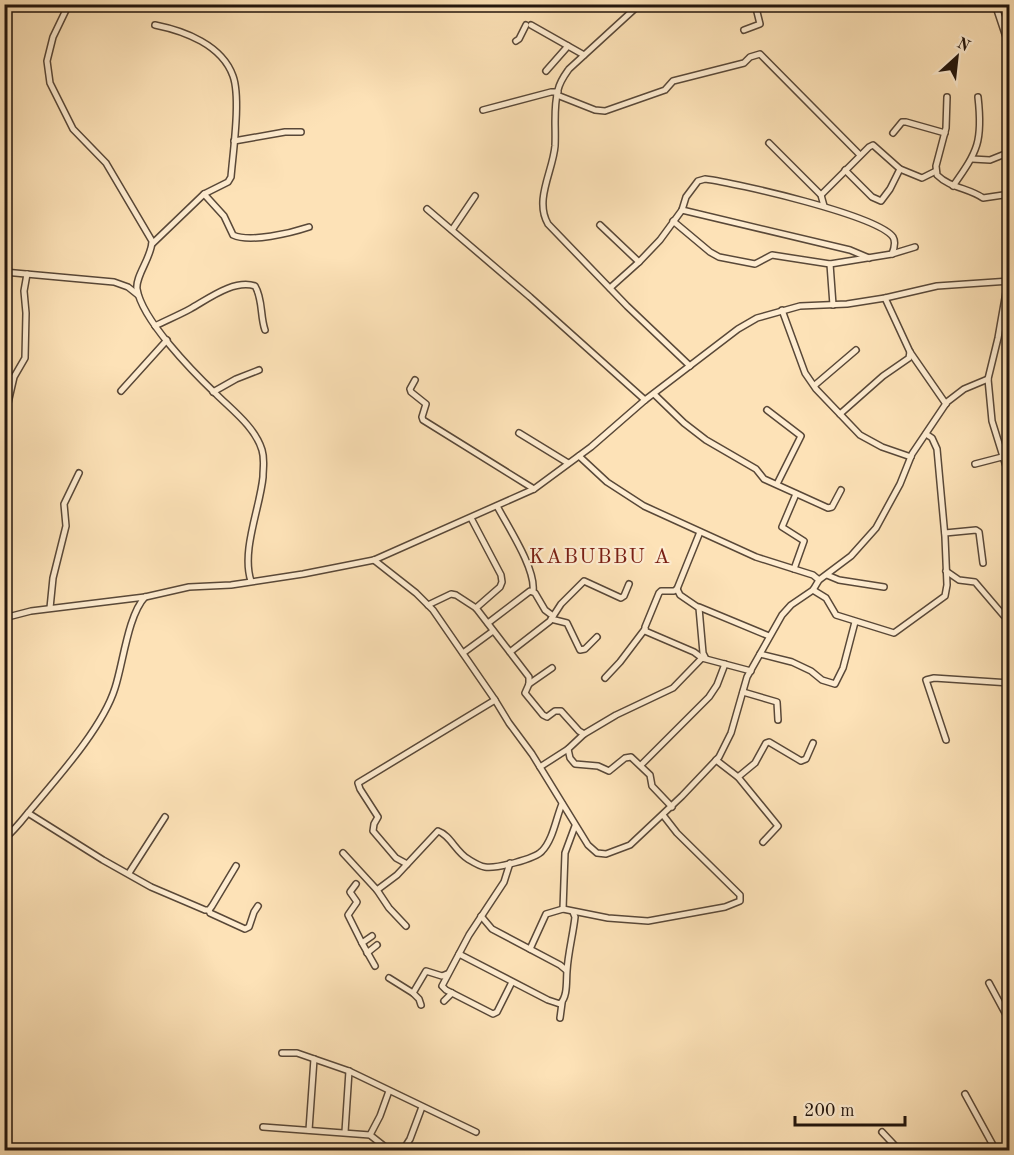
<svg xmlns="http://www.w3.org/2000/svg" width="1014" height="1155" font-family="'Old Standard TT',serif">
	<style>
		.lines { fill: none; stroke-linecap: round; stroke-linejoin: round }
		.minor-casing { stroke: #594838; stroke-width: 8 }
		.minor { stroke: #feecd0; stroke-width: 5 }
		.labels { text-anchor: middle; stroke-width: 4.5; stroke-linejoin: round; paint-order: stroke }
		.quarter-label { font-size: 21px; letter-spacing: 1.5px; fill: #7a1f14; stroke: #feecd0 }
	</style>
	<rect width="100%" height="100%" fill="#fde2b7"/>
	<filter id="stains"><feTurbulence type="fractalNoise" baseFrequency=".00333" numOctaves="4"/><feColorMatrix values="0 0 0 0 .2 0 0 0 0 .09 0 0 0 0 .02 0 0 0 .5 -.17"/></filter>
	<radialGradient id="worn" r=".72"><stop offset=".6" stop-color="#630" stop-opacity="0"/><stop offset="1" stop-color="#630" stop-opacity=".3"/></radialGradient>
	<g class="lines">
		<defs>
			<g id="minor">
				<path d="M640,4l-71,65c-5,7 -9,12 -11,21 -5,18 -2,37 -3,56 -2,25 -21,54 -7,78l79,82 63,60"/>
				<polyline points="995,4 1010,49"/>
				<polyline points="996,6 1010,5"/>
				<path d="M66,10l-13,27 -6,24 3,22 23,46 33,34 46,78c0,16 -17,35 -15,48 5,31 56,83 79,105 16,16 39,33 46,56 3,10 1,17 1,27 -3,31 -22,74 -12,104"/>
				<polyline points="531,25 584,55"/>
				<polyline points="744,30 760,24 755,4"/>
				<polyline points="516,41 519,39 526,25"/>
				<polyline points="546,71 568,46"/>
				<polyline points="557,95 595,110 605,111 665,90 673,81 744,63 750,57 760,54 860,155"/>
				<path d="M947,97l-1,31 -10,38 1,9c13,13 32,13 46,23l27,-4"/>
				<polyline points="483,110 551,92 558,92"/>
				<polyline points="893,133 902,122 906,122 945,133"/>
				<polyline points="234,141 285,132 301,132"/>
				<polyline points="769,143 821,195 824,206"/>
				<polyline points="972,159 990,160 1010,152"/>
				<polyline points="845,170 872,197 881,201 890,189 900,169"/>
				<path d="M953,186c25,-35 30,-45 25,-89"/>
				<path d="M204,194l20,22 9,19c17,8 58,-2 76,-8"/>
				<polyline points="821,195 869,147 873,145 900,169 922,178 936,171"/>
				<polyline points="427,209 530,297 645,400"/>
				<polyline points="682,210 850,250 869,258"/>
				<polyline points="673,221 710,252 719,257 755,264 772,255 830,264 892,254 915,247"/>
				<polyline points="600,225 639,262 610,288"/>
				<polyline points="452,230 475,196"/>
				<path d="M152,244l52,-50 24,-12 3,-5c2,-25 10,-79 2,-101 -11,-31 -48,-45 -78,-51"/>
				<path d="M639,262l21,-22 22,-30 4,-13 12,-16 7,-2c31,4 172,36 188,58 3,5 1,12 -1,17"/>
				<polyline points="830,264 833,305"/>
				<polyline points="4,272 114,282 128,287 138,295"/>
				<polyline points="1008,281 998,338 988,379 992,421 1010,479"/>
				<polyline points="885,298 910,352 946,404"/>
				<polyline points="782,310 805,373 816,389 860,435 882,447 911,457"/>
				<path d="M155,326c12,-6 24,-11 35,-17 18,-10 44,-30 65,-23 8,13 5,30 10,44"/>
				<polyline points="415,380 410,389 411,392 426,404 422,417 423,420 534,489"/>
				<polyline points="815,385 856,350"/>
				<polyline points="121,391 167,340"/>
				<polyline points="213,392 236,379 259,370"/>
				<polyline points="654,394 684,423 706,440 756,469 764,479 828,508 832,507 841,490"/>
				<polyline points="4,402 8,403 14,377 25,358 26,313 24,291 27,274"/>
				<polyline points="767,410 801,436 777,484"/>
				<polyline points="840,414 883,376 909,358 910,352"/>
				<polyline points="519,433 568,463"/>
				<polyline points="579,456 607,482 644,506 756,557 813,575 819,580"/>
				<polyline points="975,464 1002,457"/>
				<path d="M497,506c11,21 39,63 36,85"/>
				<polyline points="471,518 501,575 502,582 500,587 476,608"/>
				<polyline points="945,533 976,530 979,532 983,563"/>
				<polyline points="374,560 416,593 433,610 495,700 509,723 532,754 588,845 597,853 606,854 630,845 682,796 719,757 731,733 747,677 782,615 791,605 813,590 819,580 851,556 876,528 900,484 912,454 947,402 964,389 988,379"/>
				<polyline points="794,569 804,541 782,527 796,494"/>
				<polyline points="946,571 959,580 975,582 1004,616 1010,618"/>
				<polyline points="827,575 839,580 884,587"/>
				<polyline points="677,589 674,591 661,591 659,593 645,627 645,631 694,652 702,658"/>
				<polyline points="677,589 680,595 699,608 703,653 705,657"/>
				<polyline points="677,589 700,532"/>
				<polyline points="813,590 826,598 836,615 894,633 945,596 947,585 945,537 937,449 932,438 926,434"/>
				<polyline points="428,605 451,594 456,595 476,608 529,677 529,684 525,693 543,715 547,717 555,711 561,711 579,731 584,734 616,715 673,688 702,658 751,671"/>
				<polyline points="699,607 769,636"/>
				<polyline points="50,608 53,578 66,526 64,504 79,473"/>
				<polyline points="4,618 31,611 145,597 189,587 231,585 303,574 374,560 534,489 591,447 645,400 738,329 757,318 800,306 847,304 885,298 937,286 1010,281"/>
				<polyline points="551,619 567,623 580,650 585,649 597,637"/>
				<polyline points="488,623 530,591 535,593 545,610 553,616"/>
				<polyline points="510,652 550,621 561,604 584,581 621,598 624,596 629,584"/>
				<polyline points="463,653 493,631"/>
				<polyline points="760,654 792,662 811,671 822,680 835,684 843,668 855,622"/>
				<polyline points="605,678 620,662 645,629"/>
				<polyline points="529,684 552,668"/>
				<polyline points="743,692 777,702 778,720"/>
				<polyline points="1006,712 1010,713"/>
				<polyline points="584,734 568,749 570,758 575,764 598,766 609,771 625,758 631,757 650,775 652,786 672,807"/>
				<polyline points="946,740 926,680 934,678 1010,683"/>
				<polyline points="716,760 738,777 778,826 763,842"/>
				<polyline points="641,765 709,697 717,685 725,664"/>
				<polyline points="540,767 568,749"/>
				<polyline points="738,777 755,763 766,743 769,742 801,761 806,759 813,743"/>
				<polyline points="28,813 103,860 151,887 205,910 209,910 212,906 236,866"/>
				<path d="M4,839c11,-9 19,-20 28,-31 26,-31 71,-81 83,-120 8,-24 13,-73 30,-91"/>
				<path d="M343,853l34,37 20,-15 41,-44c12,4 18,21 30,28 5,3 11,7 17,8 10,2 50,-8 57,-16 11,-11 14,-33 20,-47"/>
				<polyline points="510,863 504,882 469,935 442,986 446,990 493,1014 497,1012 512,982"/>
				<polyline points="407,864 396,858 373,831 374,824 378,817 360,789 358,783 495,700"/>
				<polyline points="129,873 165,817"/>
				<polyline points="356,884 350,892 357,902 348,915 362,943 372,936"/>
				<polyline points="377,890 389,908 406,926"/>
				<polyline points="563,909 565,853 575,826"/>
				<polyline points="209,910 210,913 245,929 249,927 254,912 258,906"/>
				<polyline points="481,916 492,929 560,965 566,970"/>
				<polyline points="362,943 375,966"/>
				<polyline points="530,949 546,914 563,909 608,918 648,921 725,907 740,901 740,895 677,833 663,815"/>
				<polyline points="367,953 377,945"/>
				<path d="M459,954l89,46 12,4c8,-8 6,-22 7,-33 1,-18 6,-36 8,-54l-2,-5"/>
				<polyline points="389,978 413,993 426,971 442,976 447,974"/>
				<polyline points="989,983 1010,1022"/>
				<polyline points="413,993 419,999 421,1005"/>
				<polyline points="444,1001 452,993"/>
				<polyline points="560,1018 562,1003"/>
				<polyline points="282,1053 297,1053 349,1071 476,1132"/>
				<polyline points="965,1094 994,1147 993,1150"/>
				<polyline points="263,1127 370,1135 389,1150"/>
				<polyline points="309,1130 314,1059"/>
				<polyline points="345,1132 349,1071"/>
				<polyline points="882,1132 899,1150"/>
				<polyline points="370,1135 380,1116 389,1091"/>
				<polyline points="403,1150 410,1139 422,1107"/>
				<polyline points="1001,1150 1010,1147"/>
			</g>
		</defs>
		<use href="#minor" class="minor-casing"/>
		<use href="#minor" class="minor"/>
	</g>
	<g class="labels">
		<g class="quarter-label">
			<text x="600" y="563">KABUBBU A</text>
		</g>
	</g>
	<rect width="1014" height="1155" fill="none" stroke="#fde2b7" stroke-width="24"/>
	<rect x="6" y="6" width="1002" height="1143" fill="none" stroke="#22150d" stroke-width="3"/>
	<rect x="12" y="12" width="990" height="1131" fill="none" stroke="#22150d" stroke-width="1.5"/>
	<g transform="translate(957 57) rotate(27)" stroke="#feecd0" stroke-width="4.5" paint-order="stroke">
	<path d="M0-4.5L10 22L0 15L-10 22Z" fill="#22150d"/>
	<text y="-9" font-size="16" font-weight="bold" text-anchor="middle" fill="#22150d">N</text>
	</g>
	<path d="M795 1116v9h110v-9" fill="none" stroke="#22150d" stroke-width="3"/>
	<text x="804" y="1116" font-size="18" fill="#22150d" stroke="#feecd0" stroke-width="4.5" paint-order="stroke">200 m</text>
	<rect width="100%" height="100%" filter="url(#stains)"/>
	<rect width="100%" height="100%" fill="url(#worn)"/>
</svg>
